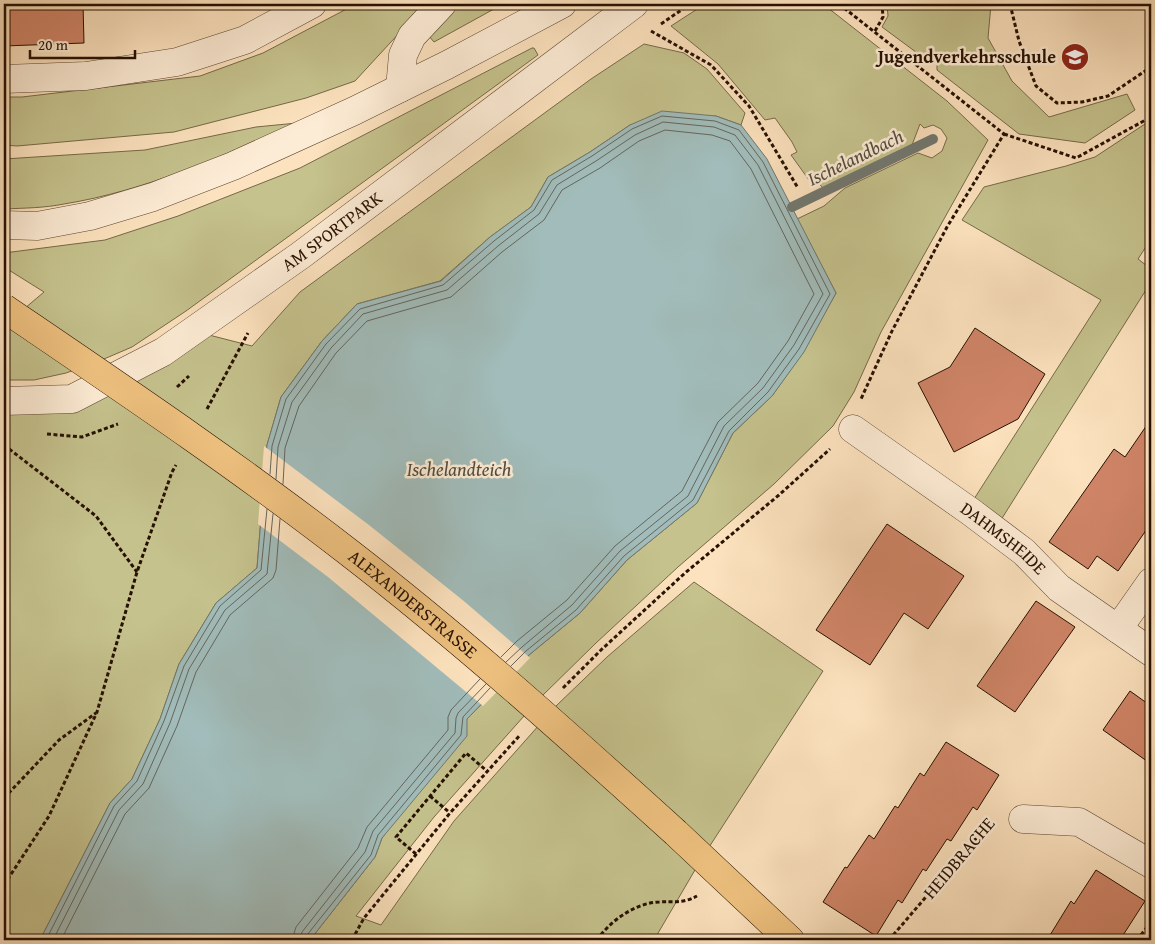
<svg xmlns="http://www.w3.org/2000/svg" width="1155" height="944" font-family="'Gentium Book Plus',serif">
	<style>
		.green { fill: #c5c28d; stroke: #766946 }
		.water { fill: #a1bcba; stroke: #707770 }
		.pier { fill: #fce2be }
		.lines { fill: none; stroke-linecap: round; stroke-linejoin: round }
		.shore { stroke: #64665d; stroke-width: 1 }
		.stream { stroke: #707770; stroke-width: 10 }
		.building { fill: #d08568; stroke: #261000 }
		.minor-casing { stroke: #5c4430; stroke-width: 29 }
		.major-casing { stroke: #261000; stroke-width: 29 }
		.path { stroke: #261000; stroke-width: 3; stroke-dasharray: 4 2.5; stroke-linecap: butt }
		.minor { stroke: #fdecd5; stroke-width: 28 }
		.major { stroke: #eec17f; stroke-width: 28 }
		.major-bridge-casing { stroke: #261000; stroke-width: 29; stroke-linecap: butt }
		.major-bridge { stroke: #eec17f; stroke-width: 28 }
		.labels { text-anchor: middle; stroke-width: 5; stroke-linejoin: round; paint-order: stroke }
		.poi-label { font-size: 18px; font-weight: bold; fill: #261000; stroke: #fdecd5; text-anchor: end }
		.street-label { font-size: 18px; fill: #261000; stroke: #fdecd5 }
		.water-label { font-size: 19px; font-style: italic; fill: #514c41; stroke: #fdecd5 }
	</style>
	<rect width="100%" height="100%" fill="#fce2be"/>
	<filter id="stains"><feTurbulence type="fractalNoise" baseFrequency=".004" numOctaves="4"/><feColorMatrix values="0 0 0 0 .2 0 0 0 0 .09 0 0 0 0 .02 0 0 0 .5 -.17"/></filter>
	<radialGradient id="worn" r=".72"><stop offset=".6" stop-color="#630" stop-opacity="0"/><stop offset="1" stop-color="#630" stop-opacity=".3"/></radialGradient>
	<g class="green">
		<polygon points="356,4 426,4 355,81 306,98 174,132 17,146 4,145 4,97 22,97 200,76 263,53"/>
		<polygon points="460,4 503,4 434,42 428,35"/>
		<polygon points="705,4 823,4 947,101 988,140 881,332 854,392 833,426 774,484 678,567 596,643 541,697 434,817 356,916 381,925 454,821 556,706 607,657 694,582 823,671 702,858 654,940 310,940 375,857 382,838 467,719 529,655 580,613 627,560 697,503 733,433 772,396 803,352 836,293 797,219 824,206 845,188 918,153 932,158 942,151 947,138 941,129 933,125 924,128 920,124 912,145 823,188 814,178 809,180 791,155 797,152 792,142 775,118 765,120 718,64 671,26"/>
		<polygon points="887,4 991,4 988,38 1012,81 1049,117 1127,94 1135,110 1085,143 1019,134 937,70 937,52 924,58 882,27 888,16"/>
		<polygon points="644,44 684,53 707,69 745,113 741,125 716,116 630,125 590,152 548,177 531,207 490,237 440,281 357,304 322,341 281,397 267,445 257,568 216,603 179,664 160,719 132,779 110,803 40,940 4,940 4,442 8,437 4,430 4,411 205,334 252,346 300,292 591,79"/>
		<polygon points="532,48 534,48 538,55 186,311 132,347 97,362 66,373 34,380 4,380 4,326 44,292 4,267 4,253 105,240 178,216 300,168"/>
		<polygon points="1151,120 1151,239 1138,259 1151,269 1151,282 999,523 974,499 1101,300 962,220 984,187 1066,166 1095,157"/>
		<path d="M297,123c-74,33 -152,68 -233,81 -19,4 -40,4 -60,5v-50l141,-9 111,-23z"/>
	</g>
	<polygon class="water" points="662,111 716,116 741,125 767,159 836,293 804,352 772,396 733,433 697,503 627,560 580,613 529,655 467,719 467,736 382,838 375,857 310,940 40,940 110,803 132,779 160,719 179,664 216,603 257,568 267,445 281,397 322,341 357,304 441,281 490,237 531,207 548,177 590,152 630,125"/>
	<polygon class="pier" points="264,446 369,525 465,602 530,658 483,706 328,577 258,524"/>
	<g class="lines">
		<g class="shore">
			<polyline points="270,474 272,446 286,399 326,344 360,309 443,285 494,241 534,210 552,180 592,156 632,129 662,116 715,121 739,130 763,162 830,294 799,349 768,392 729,431 693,500 624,556 576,610 526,651 511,666"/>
			<polyline points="276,479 278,447 292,402 331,348 363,314 447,290 498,246 539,214 557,185 596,161 635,135 663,122 714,127 735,135 758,165 823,294 794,345 763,388 724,426 688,496 620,551 572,605 522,647 506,662"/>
			<polyline points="283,484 285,448 299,406 336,353 367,321 451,297 502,252 544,220 562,190 600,168 639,141 665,130 712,135 730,141 751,169 814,294 788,341 758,383 718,422 682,491 615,546 567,600 517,641 501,657"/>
			<polyline points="46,940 114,806 137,781 164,721 184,666 220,606 261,570 267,509"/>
			<polyline points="53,940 119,810 143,784 170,723 189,669 225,610 267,574 273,514"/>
			<polyline points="61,940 125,814 149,788 177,726 196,672 230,615 273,578 276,570 280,519"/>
			<polyline points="292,940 296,927 358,848 367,827 448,730 448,717 451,710 480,679"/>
			<polyline points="300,940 302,932 365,852 373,831 455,733 456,718 458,713 486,684"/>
			<polyline points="306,940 307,935 371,855 378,835 461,735 463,717 490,688"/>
		</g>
		<polyline class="stream" points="792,207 933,139"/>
	</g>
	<g class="building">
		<polygon points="4,4 83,4 84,43 4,46"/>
		<polygon points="975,328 1045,374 1018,419 954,452 918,383 950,367"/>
		<polygon points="1151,419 1151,523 1118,571 1097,556 1088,569 1049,542 1114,449 1125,457"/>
		<polygon points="887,524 964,576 928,629 904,613 870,665 816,630"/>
		<polygon points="1036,601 1075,627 1015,712 977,686"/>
		<polygon points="1130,691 1151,706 1151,764 1103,730"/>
		<polygon points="946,742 999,775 977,810 973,807 951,841 947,839 926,871 923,869 902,903 898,900 876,936 823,902 845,867 847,868 869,835 874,839 895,806 898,808 920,773 924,776"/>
		<polygon points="1096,870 1145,901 1120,940 1047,940 1071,901 1074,904"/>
	</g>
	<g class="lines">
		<defs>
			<g id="minor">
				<polyline points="4,79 86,76 177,62 245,40 312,4"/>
				<polyline points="400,88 403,55 412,36 442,4"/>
				<polyline points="4,225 37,226 90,216 153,197 233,166 354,111 447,65 562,4"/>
				<path id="s1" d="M4,401l68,-2 91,-47 138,-97 333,-251"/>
				<path id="s2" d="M853,429l118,83 53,40 35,36 92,64"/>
				<polyline points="1118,629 1151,582"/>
				<polyline points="1023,819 1079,822 1151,864"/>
			</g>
			<polyline id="major" points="676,833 790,940"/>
		</defs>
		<use href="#minor" class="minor-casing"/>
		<use href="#major" class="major-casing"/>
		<g class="path">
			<polyline points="839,4 1004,134 947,227 892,331 861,399"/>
			<polyline points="1010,4 1019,41 1036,86 1057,103 1082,102 1108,96 1151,67"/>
			<polyline points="1138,4 1151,8"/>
			<polyline points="1010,6 1020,4"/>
			<polyline points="661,24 690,4"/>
			<polyline points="651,31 711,65 749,106 798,188"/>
			<polyline points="875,31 883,17 882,4"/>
			<polyline points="1004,134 1076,158 1151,117"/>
			<polyline points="177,387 189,376"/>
			<polyline points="207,409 248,333"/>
			<polyline points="47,434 82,437 118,424"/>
			<polyline points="4,445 96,516 137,572"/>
			<polyline points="563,688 601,650 685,573 779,495 830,449"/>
			<polyline points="430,796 450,813"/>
			<polyline points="4,798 59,740 96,713"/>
			<polyline points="416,854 396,837 466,753 487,771"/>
			<polyline points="4,885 49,816 97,712 137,572 172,472 176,465"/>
			<polyline points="352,940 364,918 450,813 520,735"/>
			<path d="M597,940c13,-19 38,-37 62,-38 14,-1 23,2 38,-6"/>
			<polyline points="889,940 991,821"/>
			<polyline points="1137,940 1151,922"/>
		</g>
		<use href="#minor" class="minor"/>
		<use href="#major" class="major"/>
		<defs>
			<g id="major-bridge">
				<path id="s3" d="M4,308c116,79 232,157 343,243 114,88 222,185 329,282"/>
			</g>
		</defs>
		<use href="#major-bridge" class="major-bridge-casing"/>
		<use href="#major-bridge" class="major-bridge"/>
	</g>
	<defs>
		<symbol id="school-disc" viewBox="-11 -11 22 22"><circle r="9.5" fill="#8f2418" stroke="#fdecd5"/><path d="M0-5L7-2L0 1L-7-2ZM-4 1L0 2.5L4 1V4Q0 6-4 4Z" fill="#fff"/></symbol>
	</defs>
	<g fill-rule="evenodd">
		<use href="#school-disc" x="1059" y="41" width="32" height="32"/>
	</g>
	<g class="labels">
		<g class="poi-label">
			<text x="1056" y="63">Jugendverkehrsschule</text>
		</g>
		<g class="street-label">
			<text dy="6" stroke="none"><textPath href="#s1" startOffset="378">AM SPORTPARK</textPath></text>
			<text dy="6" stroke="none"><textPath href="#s2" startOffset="186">DAHMSHEIDE</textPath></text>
			<text dy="6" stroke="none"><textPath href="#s3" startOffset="505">ALEXANDERSTRASSE</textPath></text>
			<text transform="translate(959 858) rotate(-50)" y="6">HEIDBRACHE</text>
		</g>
		<g class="water-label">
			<text transform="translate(855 157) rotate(-26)" y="7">Ischelandbach</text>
			<text x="459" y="476">Ischelandteich</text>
		</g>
	</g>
	<rect width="1155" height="944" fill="none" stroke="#fce2be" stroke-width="20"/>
	<rect x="5" y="5" width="1145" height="934" fill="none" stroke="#261000" stroke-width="2.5"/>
	<rect x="10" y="10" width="1135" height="924" fill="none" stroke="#261000"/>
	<path d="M30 50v8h105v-8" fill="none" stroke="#261000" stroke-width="2.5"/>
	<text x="38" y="50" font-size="15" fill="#261000" stroke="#fdecd5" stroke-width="4" paint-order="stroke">20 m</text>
	<rect width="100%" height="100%" filter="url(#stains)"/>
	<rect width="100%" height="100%" fill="url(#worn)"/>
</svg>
